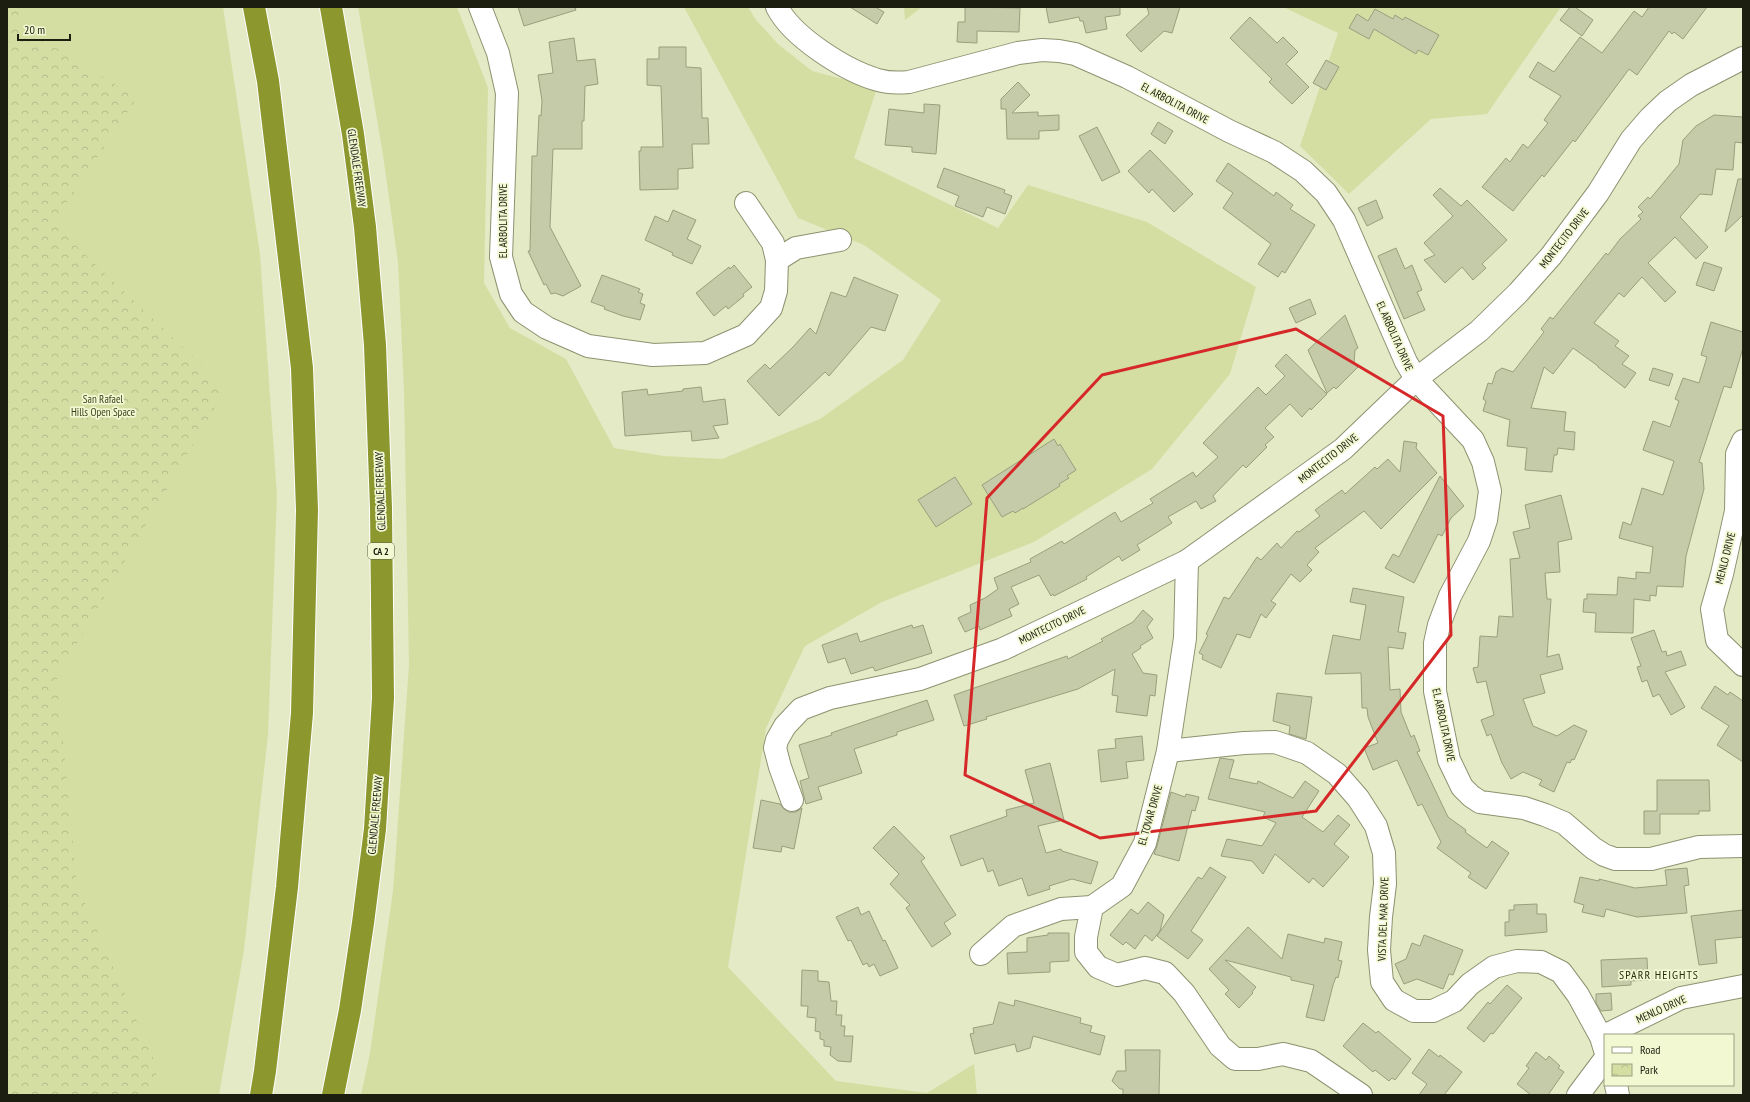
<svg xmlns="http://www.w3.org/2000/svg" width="1750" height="1102" font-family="'PT Sans Narrow',sans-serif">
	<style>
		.green { fill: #d4dea3 }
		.park { fill: url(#park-crowns) }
		.building { fill: #c5cba8; stroke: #999f7d }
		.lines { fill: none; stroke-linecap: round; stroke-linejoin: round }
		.minor-casing { stroke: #8d9270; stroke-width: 24 }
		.highway-casing { stroke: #fff; stroke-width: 24 }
		.minor { stroke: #fff; stroke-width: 22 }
		.highway { stroke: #8c972e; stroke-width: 22 }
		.marked { fill: none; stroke: #d62828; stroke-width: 3; stroke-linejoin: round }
		.labels { text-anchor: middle; stroke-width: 3.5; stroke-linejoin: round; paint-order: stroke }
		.shield { fill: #f1f8d2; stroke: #5c5f4a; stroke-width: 1 }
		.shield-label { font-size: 10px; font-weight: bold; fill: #1c1e10 }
		.street-label { font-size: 11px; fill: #1c1e10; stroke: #f1f8d2 }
		.park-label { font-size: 11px; fill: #3c411b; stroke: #f1f8d2 }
		.neighbourhood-label { font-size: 12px; letter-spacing: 1px; fill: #2a2e0f; stroke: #f1f8d2 }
	</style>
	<defs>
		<pattern id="park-crowns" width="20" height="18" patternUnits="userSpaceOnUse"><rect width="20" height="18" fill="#d4dea3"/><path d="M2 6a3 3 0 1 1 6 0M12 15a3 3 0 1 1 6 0" fill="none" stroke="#b5be8b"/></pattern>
	</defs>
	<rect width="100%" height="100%" fill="#e4eac5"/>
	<g class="green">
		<polygon points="7,7 223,7 260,254 277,495 268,735 244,950 219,1095 7,1095"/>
		<polygon points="358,7 457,7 488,88 484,283 510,328 566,359 614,448 664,456 722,459 820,419 903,360 941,300 864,245 798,218 684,7 748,7 756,20 778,44 812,71 877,88 854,158 998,228 1028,185 1147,222 1256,287 1230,374 1152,469 1034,542 882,602 805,646 766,728 728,967 836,1081 927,1093 974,1064 977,1095 361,1095 370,1053 393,891 409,665 404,390 398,262 383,155"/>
		<polygon points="904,7 922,7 905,20"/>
		<polygon points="1283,7 1561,7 1487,114 1431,119 1349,194 1300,146 1338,33"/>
	</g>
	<polygon class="park" points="7,7 29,7 17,24 137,98 53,224 226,388 57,678 77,885 158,1069 150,1095 7,1095"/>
	<g class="building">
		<polygon points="518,7 575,7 576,10 524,26"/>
		<polygon points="850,7 875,7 884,12 877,24"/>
		<polygon points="965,7 1020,8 1019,32 977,31 977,43 957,42 958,22 965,22"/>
		<polygon points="1046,7 1120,7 1120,15 1105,17 1107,29 1086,33 1083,21 1080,21 1079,17 1049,23"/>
		<polygon points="1147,7 1180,7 1172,33 1164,31 1141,52 1126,35 1149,14"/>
		<polygon points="1570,7 1575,7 1593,20 1582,36 1560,20"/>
		<polygon points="1649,7 1707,7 1683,39 1674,32 1672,34 1669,31 1637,75 1629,69 1575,142 1573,140 1544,177 1542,175 1513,211 1482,187 1506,158 1510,162 1523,144 1528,148 1548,123 1544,120 1561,96 1529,77 1538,62 1554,72 1580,37 1602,53 1634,11 1642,17"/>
		<polygon points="1375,9 1393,19 1395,15 1403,20 1405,17 1439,35 1428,55 1418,50 1416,54 1374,29 1369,39 1349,28 1357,14 1368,21"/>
		<polygon points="1250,17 1277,43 1283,37 1298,52 1286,64 1309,87 1292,104 1269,82 1272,79 1230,38"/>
		<polygon points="574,38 577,61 595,59 598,84 585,86 584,121 582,121 582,149 553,149 550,227 581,286 563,296 555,293 551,294 546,284 544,285 528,251 530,251 532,156 537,156 539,115 541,116 542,101 538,75 553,73 549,42"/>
		<polygon points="659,47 686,47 686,67 701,68 702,118 708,118 709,144 692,144 693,168 678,169 678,189 640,190 639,151 641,151 641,147 663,147 661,86 647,85 647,59 659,59"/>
		<polygon points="1326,60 1339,67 1326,90 1313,83"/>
		<polygon points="1018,82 1030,95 1012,113 1038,112 1038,116 1059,115 1059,130 1039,131 1039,139 1007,139 1006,109 1001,109 1001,99"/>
		<polygon points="924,104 940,105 936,154 912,152 912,147 885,145 889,109 924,113"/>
		<polygon points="1714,115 1743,117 1743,143 1735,142 1733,170 1716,169 1712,195 1700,194 1680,217 1708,247 1696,259 1675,237 1648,263 1676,292 1665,302 1642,277 1624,297 1619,293 1594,323 1619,341 1615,346 1629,356 1622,364 1636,373 1625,388 1598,367 1598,366 1573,348 1553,374 1544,367 1531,408 1566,412 1564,431 1575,432 1574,450 1558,448 1557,455 1554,455 1552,472 1525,470 1527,448 1507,446 1510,420 1483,411 1486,401 1483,399 1488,383 1492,384 1496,372 1502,368 1513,372 1544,332 1541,329 1550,317 1553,319 1606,253 1608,255 1620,239 1641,219 1638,216 1643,212 1638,207 1648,197 1650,199 1679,164 1683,140 1696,126"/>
		<polygon points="1158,122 1173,131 1165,144 1151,134"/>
		<polygon points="1097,127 1120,172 1102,181 1079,136"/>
		<polygon points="1150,150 1193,194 1174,212 1152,189 1149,193 1128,171"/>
		<polygon points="1228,163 1274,196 1276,192 1293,205 1290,209 1315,225 1285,273 1282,271 1278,277 1258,264 1271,244 1223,208 1233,193 1216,181"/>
		<polygon points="944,168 1005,190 1004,193 1012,196 1005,214 987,207 983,217 955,206 959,196 937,187"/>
		<polygon points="1738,179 1743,179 1743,215 1725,232"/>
		<polygon points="1440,188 1461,206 1467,200 1507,240 1482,264 1486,268 1473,280 1462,267 1445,283 1424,260 1435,255 1424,243 1453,216 1433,195"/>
		<polygon points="1376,200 1383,218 1367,226 1358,208"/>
		<polygon points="673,210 696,220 687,239 701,246 692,264 672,255 673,253 645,240 655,216 668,222"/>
		<polygon points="1396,248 1405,269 1412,265 1422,290 1417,292 1425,310 1404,319 1378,256"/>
		<polygon points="1704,262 1722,268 1714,291 1696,285"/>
		<polygon points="734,265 752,287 743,294 744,296 728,309 726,306 714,316 696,293 729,267 730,269"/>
		<polygon points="602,275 640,289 638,292 643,294 640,303 645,305 640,320 623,316 604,309 605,307 591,302"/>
		<polygon points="854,277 898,295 885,331 871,327 829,376 825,372 779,416 747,381 765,364 770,369 793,347 810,328 816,334 831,292 846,297"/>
		<polygon points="1310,299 1316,314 1296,323 1289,308"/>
		<polygon points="1345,315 1358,348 1355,350 1354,364 1358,367 1336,389 1334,387 1327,393 1308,350"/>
		<polygon points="1711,322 1743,332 1743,348 1731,388 1724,386 1699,462 1702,463 1704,489 1686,556 1683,587 1657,586 1656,596 1650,595 1650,601 1634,599 1633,633 1595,632 1596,613 1583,612 1584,599 1587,599 1587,594 1617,595 1618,577 1636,579 1636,572 1650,573 1653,547 1619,538 1623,522 1631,525 1642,488 1663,495 1674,461 1643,450 1653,421 1670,427 1679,401 1675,399 1683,378 1699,383 1707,357 1701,355"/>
		<polygon points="1286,354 1327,394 1311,410 1310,408 1302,417 1290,404 1265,428 1274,437 1265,445 1267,447 1246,468 1243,465 1213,496 1216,501 1201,509 1196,501 1168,517 1172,523 1137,545 1140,550 1122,561 1119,556 1086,577 1087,579 1054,596 1053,594 1051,596 1039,575 1011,587 1019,604 1009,609 1012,616 980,630 979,626 965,632 958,618 971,612 970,605 985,598 998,589 994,578 1031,562 1030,559 1062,541 1064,544 1115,512 1121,522 1153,503 1150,499 1193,472 1196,477 1218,457 1203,443 1258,387 1266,395 1285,376 1275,366"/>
		<polygon points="1653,368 1673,374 1669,386 1649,380"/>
		<polygon points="701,387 703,402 725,399 728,424 713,426 719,438 692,441 691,431 625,436 622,392 647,389 648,395 683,391 683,389"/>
		<polygon points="1054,439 1058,446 1060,444 1076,470 1067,476 1069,478 1059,484 1060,486 1023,509 1023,508 1015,513 1013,511 1002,517 982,485"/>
		<polygon points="1404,441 1417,443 1416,448 1437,473 1381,529 1364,511 1315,548 1319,552 1307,565 1312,570 1300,582 1291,574 1271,601 1276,604 1266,618 1261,614 1250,638 1237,634 1221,668 1202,659 1203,655 1199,653 1208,635 1206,634 1224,597 1229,599 1257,557 1261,560 1277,543 1281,548 1297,531 1299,532 1320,516 1315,510 1342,490 1345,494 1375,467 1377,469 1388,459 1400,472"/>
		<polygon points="1440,476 1464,506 1451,518 1442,536 1438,534 1414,583 1385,568 1393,554 1399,557"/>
		<polygon points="955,477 972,504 936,527 918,500"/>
		<polygon points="1561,495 1572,539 1558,542 1560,572 1545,573 1547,599 1551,599 1547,657 1559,654 1563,669 1540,675 1545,693 1523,699 1533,726 1557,736 1574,725 1587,731 1574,760 1572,759 1570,763 1567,762 1554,792 1539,785 1542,780 1523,772 1511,779 1502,763 1491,734 1487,736 1481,720 1494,715 1486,681 1477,683 1473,668 1478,667 1480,636 1497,637 1499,616 1513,617 1510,559 1520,558 1513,532 1530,528 1525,505"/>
		<polygon points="1353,588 1404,597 1398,632 1406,633 1403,649 1388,647 1390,690 1400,689 1401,712 1411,737 1414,735 1420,751 1417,752 1448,817 1466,830 1465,832 1487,848 1492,841 1509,853 1486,889 1468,877 1471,873 1437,848 1441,842 1422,804 1418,806 1397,760 1373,770 1364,748 1378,743 1368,717 1367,708 1362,708 1361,673 1325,674 1333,635 1360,640 1366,605 1350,602"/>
		<polygon points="1143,610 1153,619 1147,627 1153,638 1140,646 1141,648 1132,654 1143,673 1157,675 1155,696 1150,695 1147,716 1116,712 1118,696 1112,695 1115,669 1078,689 986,717 987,719 964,726 954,695 1067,656 1068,659 1103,641 1101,639 1133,622"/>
		<polygon points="912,625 913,628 923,625 932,653 875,671 873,667 851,674 845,658 828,663 822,645 857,633 860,642"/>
		<polygon points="1654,630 1662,652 1666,651 1667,656 1681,651 1686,665 1665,672 1685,707 1671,715 1659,694 1653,697 1647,680 1642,682 1637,667 1641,666 1631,638"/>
		<polygon points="1715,686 1728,695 1730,692 1743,701 1743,762 1717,745 1729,726 1701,708"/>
		<polygon points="1277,693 1312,697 1306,739 1289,734 1290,726 1273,721"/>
		<polygon points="927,700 934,720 897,732 897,735 854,749 862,773 818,787 822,799 806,804 800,781 809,778 799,745 832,735 831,733"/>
		<polygon points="1142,736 1144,760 1126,762 1128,778 1101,782 1098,750 1116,748 1115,739"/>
		<polygon points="1220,758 1234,760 1229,778 1257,784 1258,781 1293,798 1305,781 1319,791 1302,817 1323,832 1338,815 1350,825 1334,844 1349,857 1323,887 1313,878 1309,883 1275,854 1263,874 1252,861 1221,856 1227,839 1262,846 1276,823 1263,817 1265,812 1208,799"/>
		<polygon points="1050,763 1064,820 1038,826 1046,853 1061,849 1062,851 1098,862 1091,884 1072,879 1049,886 1050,889 1028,896 1022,878 999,886 993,870 988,872 983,858 961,866 950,836 1007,816 1006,810 1034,803 1025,770"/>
		<polygon points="1657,780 1709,780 1710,811 1699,811 1699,814 1660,814 1660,834 1644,834 1644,811 1657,811"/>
		<polygon points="1171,792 1185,797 1186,794 1199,797 1195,811 1192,810 1179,861 1154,854 1157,846"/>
		<polygon points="761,800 780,804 784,809 789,812 796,812 802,808 794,849 782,846 781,852 753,848"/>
		<polygon points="894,826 925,858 921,861 956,915 944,923 951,934 932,947 906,908 910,905 890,884 899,874 873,848"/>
		<polygon points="1210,867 1226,877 1191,931 1203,940 1188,959 1157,936 1198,877 1202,879"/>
		<polygon points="1687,868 1689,885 1684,886 1687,913 1637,917 1606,909 1604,917 1582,912 1584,905 1574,902 1580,877 1599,881 1599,879 1635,888 1667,885 1665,870"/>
		<polygon points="1148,902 1164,915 1160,931 1152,941 1145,935 1135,949 1126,942 1123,945 1110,935 1131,909 1138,914"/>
		<polygon points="1537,904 1537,914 1546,914 1547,932 1505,936 1505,922 1509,922 1509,910 1514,910 1514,905"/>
		<polygon points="858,907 861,915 869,911 883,941 885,940 898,968 880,976 874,964 869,967 867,963 863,965 851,940 848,941 836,917"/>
		<polygon points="1743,910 1743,937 1715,940 1717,963 1699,965 1691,916"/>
		<polygon points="1248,927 1282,959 1288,934 1324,943 1325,938 1342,942 1338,960 1342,961 1338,978 1336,977 1333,985 1324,1021 1306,1017 1314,985 1291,980 1291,977 1225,960 1256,987 1252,992 1253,993 1239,1008 1225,994 1229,990 1209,969"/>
		<polygon points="1048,933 1069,933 1069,961 1050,962 1050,972 1008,974 1007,953 1027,952 1027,938 1048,935"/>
		<polygon points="1424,935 1463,950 1453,975 1449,974 1443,989 1417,979 1404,984 1395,964 1406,959 1412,943 1420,946"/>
		<polygon points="1647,958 1648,980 1631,981 1631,985 1602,987 1601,960"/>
		<polygon points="802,970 818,971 818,981 829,982 831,1001 837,1001 836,1015 842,1015 841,1026 845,1026 844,1036 853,1036 851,1062 838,1061 830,1055 831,1047 824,1046 824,1040 820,1039 820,1032 815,1031 816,1018 807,1017 808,1006 801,1006"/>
		<polygon points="1507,985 1522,998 1493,1034 1491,1033 1484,1042 1467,1028 1488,1002 1490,1004"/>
		<polygon points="1611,993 1612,1010 1601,1011 1596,1003 1596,994"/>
		<polygon points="1015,1000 1081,1018 1080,1023 1092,1026 1090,1032 1105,1036 1100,1055 1033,1036 1030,1048 1017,1052 1015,1044 975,1054 970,1034 974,1033 973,1028 993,1024 999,1002 1014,1006"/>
		<polygon points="1363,1023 1376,1033 1378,1031 1411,1059 1395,1080 1392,1078 1389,1081 1375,1070 1373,1072 1343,1046"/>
		<polygon points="1429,1049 1439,1057 1440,1055 1462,1072 1444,1095 1419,1095 1427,1084 1412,1073"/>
		<polygon points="1125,1050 1160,1050 1159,1095 1123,1095 1123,1089 1120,1089 1112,1081 1117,1071 1126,1071"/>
		<polygon points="1536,1052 1546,1060 1549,1056 1560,1066 1558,1068 1564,1072 1548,1095 1531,1095 1517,1084 1529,1068 1526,1066"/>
	</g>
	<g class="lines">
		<defs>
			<g id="minor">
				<polyline points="480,7 498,53 507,93 501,257 511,294 523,312 547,328 588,346 653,355 705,353 746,335 771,308 776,291 777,260 773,243 746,203"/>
				<path d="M777,7c15,30 69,64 101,73 10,3 21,3 31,2l109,-29 24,-3 17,1 16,3 52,23 102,54 45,21 29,19 23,22 18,27 62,142 10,17 57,61 10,22 7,29 -4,29 -7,21 -29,55 -11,29 -4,18v48l14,69 13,27 9,9 9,6 44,6 21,7 19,8 29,25 11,7 11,4h36l48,-12 44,-1"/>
				<polyline points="777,260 796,248 840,240"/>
				<polyline points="1743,441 1737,454 1736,511 1722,574 1712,609 1717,640 1743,665"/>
				<polyline points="1187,561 1185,638 1168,751 1145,843 1122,886 1092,907 1086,937 1086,952 1098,967 1117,975 1145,968 1165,973 1184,993 1220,1046 1235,1059 1258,1059 1283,1054 1311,1061 1361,1095"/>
				<polyline points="1168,751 1244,743 1275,742 1307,753 1337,774 1358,798 1376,826 1384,853 1385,884 1381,917 1379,950 1382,982 1394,1000 1414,1011 1433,1011 1454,1001 1470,984 1494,967 1517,961 1541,962 1561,972 1578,995 1601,1037 1605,1050"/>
				<polyline points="792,800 780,767 775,748 777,740 785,726 801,709 830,698 920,679 1003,649 1187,561 1343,449 1416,379 1479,331 1518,293 1551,256 1598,193 1631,140 1650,118 1668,101 1691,85 1743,58"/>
				<polyline points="981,954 1013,926 1061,909 1092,907"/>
				<polyline points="1606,1035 1681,998 1743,986"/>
				<polyline points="1616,1085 1618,1095"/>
				<polyline points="1578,1095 1605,1059"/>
			</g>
			<g id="highway">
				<polyline points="254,7 268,81 302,368 307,510 302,713 287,887 265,1071 261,1095"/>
				<polyline points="331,7 353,134 365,227 375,345 381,508 383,698 375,829 363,923 350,1010 333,1095"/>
			</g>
		</defs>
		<use href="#minor" class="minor-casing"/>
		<use href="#highway" class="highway-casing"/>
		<use href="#minor" class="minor"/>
		<use href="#highway" class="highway"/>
	</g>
	<path class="marked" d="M1296,329l147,87 8,219 -135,176 -216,27 -135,-63 22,-277 115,-123z"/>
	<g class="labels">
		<rect class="shield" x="368" y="543" width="26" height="16" rx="3"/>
		<g class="shield-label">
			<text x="381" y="555">CA 2</text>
		</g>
		<g class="street-label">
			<text transform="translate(1175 103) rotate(28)" y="4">EL ARBOLITA DRIVE</text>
			<text transform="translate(357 168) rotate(82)" y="4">GLENDALE FREEWAY</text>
			<text transform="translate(503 221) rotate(-90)" y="4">EL ARBOLITA DRIVE</text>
			<text transform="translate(1564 238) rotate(-52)" y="4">MONTECITO DRIVE</text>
			<text transform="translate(1395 336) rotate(66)" y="4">EL ARBOLITA DRIVE</text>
			<text transform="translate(1328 458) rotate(-38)" y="4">MONTECITO DRIVE</text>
			<text transform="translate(380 491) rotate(-92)" y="4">GLENDALE FREEWAY</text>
			<text transform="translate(1725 558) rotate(-76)" y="4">MENLO DRIVE</text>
			<text transform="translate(1052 625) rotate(-26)" y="4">MONTECITO DRIVE</text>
			<text transform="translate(1444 725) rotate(78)" y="4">EL ARBOLITA DRIVE</text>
			<text transform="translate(375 815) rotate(-85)" y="4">GLENDALE FREEWAY</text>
			<text transform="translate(1150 815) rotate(-74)" y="4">EL TOVAR DRIVE</text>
			<text transform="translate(1383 919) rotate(-88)" y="4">VISTA DEL MAR DRIVE</text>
			<text transform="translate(1661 1009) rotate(-24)" y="4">MENLO DRIVE</text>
		</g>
		<g class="park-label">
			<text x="103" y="403">San Rafael<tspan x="103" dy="13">Hills Open Space</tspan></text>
		</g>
		<g class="neighbourhood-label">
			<text x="1659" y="979">SPARR HEIGHTS</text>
		</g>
	</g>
	<rect width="1750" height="1102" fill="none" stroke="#1c1e10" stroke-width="16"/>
	<rect x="1604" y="1034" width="130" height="52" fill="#f1f8d2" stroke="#9ca184"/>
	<rect x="1612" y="1047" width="20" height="6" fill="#ffffff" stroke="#9ca184"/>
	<text x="1640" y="1054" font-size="12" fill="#1c1e10">Road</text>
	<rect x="1612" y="1064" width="20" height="12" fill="url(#park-crowns)" stroke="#9ca184"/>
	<text x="1640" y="1074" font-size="12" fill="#1c1e10">Park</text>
	<path d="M18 34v6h52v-6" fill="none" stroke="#1c1e10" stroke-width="2"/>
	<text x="24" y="34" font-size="12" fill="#1c1e10" stroke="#f1f8d2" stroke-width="3" paint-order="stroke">20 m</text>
</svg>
